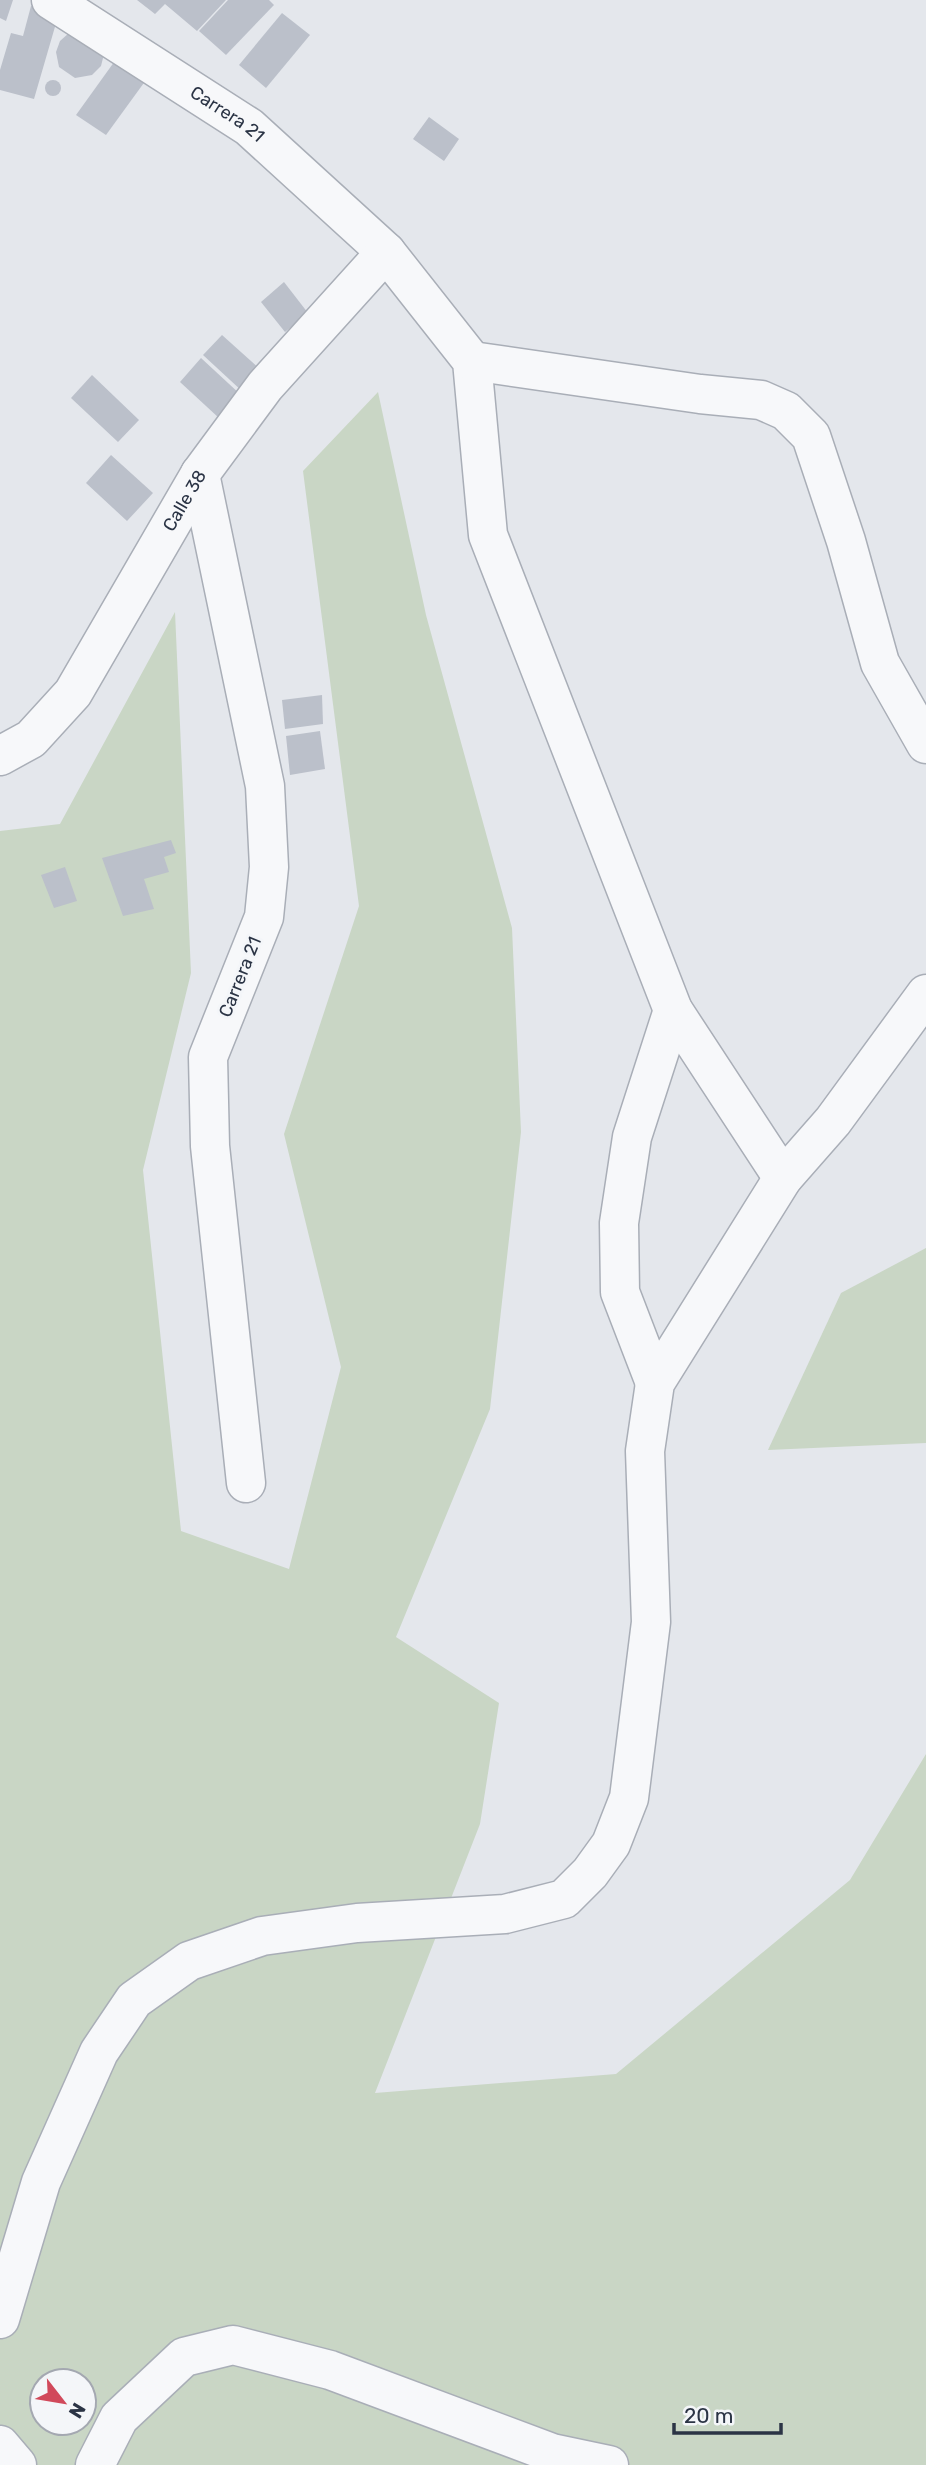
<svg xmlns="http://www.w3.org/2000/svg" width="926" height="2465" font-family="Rubik,sans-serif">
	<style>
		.green { fill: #c9d6c5; fill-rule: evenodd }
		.building { fill: #bbc0ca }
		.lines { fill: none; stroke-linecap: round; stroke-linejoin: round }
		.minor-casing { stroke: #a9aeb7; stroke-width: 41 }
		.minor { stroke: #f7f8fa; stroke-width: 38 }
		.labels { text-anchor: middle; stroke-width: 6; stroke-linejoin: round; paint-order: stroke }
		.street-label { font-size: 18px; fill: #2b3445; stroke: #f4f6f9 }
	</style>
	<rect width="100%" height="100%" fill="#e4e7ec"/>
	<g class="green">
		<path d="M378,392l48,223 86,313 9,204 -31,277 -94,228 103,66 -19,121 -105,269 241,-19 234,-194 76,-126v711h-926v-1634l60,-7 115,-212 16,361 -48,197 38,361 108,38 52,-202 -57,-233 75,-228 -56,-435zM42,2381h42v42h-42z"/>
		<polygon points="926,1248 926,1443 768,1450 841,1293"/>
	</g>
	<g class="building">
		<polygon points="0,0 13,0 6,21 0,18"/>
		<polygon points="137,0 226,0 197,31 165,4 155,14"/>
		<polygon points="228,0 269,0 274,5 226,55 199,31"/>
		<polygon points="31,6 59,13 34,99 0,90 0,70 11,33 23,36"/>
		<polygon points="282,13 310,35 266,88 239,65"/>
		<polygon points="69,33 104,54 101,66 92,75 75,78 59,67 56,52 60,41"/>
		<polygon points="117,58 146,80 106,135 76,115"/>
		<circle cx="53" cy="88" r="8"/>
		<polygon points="429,117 459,139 444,161 413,139"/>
		<polygon points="284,282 308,313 285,332 261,302"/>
		<polygon points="222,335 262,371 243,392 203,355"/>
		<polygon points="201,358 241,395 219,418 180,382"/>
		<polygon points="92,375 139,420 118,442 71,398"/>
		<polygon points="111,455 153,493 127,521 86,483"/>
		<polygon points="322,695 323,724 285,729 282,700"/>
		<polygon points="320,731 325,769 290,775 286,736"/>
		<polygon points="171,840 176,853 164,857 169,872 144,879 154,909 123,916 102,858"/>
		<polygon points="65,867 77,901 54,908 41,875"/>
	</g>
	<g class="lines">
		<defs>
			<g id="minor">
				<path id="s1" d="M51,0l198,127 137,125 86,109 16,174 185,475 110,168"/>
				<polyline points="472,361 700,394 761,400 786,411 811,436 846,541 880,663 926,744"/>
				<polyline points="200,474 265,786 269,867 264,917 208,1057 210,1146 246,1483"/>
				<path id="s2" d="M0,756l31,-17 42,-46 127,-219 65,-88 121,-134"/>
				<polyline points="655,1383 620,1292 619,1223 632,1137 673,1010"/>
				<polyline points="0,2319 41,2182 99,2052 134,2000 189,1961 262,1936 357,1923 505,1914 564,1899 590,1873 611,1844 629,1798 651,1622 645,1451 655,1383 783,1178 833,1121 926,994"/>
				<polyline points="0,2445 17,2465"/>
				<polyline points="95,2465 119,2418 184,2357 233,2345 330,2370 552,2453 609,2465"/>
			</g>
		</defs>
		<use href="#minor" class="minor-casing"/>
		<use href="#minor" class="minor"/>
	</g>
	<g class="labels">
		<g class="street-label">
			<text dy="6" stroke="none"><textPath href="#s1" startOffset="210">Carrera 21</textPath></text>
			<text dy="6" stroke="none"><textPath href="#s2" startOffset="320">Calle 38</textPath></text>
			<text transform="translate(240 977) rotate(-68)" y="6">Carrera 21</text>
		</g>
	</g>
	<g transform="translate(63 2402) rotate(121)"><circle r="33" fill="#f4f6f9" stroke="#a4a8b1" stroke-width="2"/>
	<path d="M0-5L12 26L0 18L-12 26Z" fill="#d1495b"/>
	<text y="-10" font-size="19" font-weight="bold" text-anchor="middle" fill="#2b3445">N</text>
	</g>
	<path d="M674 2423v10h107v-10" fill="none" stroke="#2b3445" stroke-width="3.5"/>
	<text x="684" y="2423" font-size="21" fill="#2b3445" stroke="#f4f6f9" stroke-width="5" paint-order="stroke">20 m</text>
</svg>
